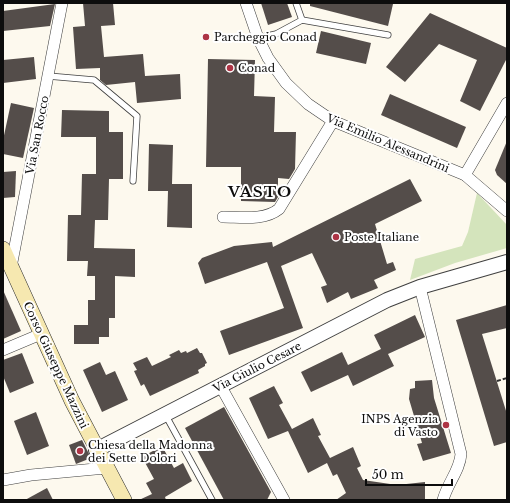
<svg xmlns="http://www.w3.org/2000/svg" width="510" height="503" font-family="'Libre Baskerville',serif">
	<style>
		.green { fill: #d4e4bc }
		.building { fill: #544d4a }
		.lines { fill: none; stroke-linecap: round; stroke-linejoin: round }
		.service-casing { stroke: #404040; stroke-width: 7 }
		.minor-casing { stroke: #404040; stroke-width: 12 }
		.tertiary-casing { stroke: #404040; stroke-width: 16 }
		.secondary-casing { stroke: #2f2f2f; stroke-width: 16 }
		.path { stroke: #2f2f2f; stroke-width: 2; stroke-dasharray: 4 2; stroke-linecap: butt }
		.service { stroke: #fff; stroke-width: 5.5 }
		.minor { stroke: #fff; stroke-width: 11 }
		.tertiary { stroke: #fff; stroke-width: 14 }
		.secondary { stroke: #f6e8b0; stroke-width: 15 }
		.poi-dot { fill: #ad3445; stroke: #fff; stroke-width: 1.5 }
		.labels { text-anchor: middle; stroke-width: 4; stroke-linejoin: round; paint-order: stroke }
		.poi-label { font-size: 11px; fill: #0d0d0d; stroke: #fff; text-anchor: start }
		.street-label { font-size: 11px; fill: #0d0d0d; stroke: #fff }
		.district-label { font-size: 15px; font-weight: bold; letter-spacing: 1px; fill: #0d0d0d; stroke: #fff }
	</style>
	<rect width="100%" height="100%" fill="#fdf9ee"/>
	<polygon class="green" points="477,193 507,225 507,248 455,263 410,280 415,259 462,246 468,232"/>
	<g class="building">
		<polygon points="83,3 113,3 115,25 101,26 104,57 143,54 145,76 180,74 181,99 137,103 135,82 106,85 100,80 100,68 76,69 73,27 85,26"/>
		<polygon points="261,3 287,3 292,17 268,25"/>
		<polygon points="310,3 387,3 393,4 388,26 310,6"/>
		<polygon points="55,4 50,26 3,31 3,11"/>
		<polygon points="430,13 507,48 507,58 480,111 460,101 477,60 439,44 405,82 386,67"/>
		<polygon points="321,31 371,43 366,64 316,53"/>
		<polygon points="34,57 36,79 3,83 3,60"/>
		<polygon points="208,59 255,60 254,96 275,97 274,132 296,132 295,169 289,179 278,178 278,197 275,202 241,201 241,167 206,167"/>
		<polygon points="390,94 466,127 457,148 381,115"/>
		<polygon points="11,103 34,108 23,158 3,154 3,140"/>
		<polygon points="62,110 109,111 109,132 123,132 123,179 109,179 108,220 95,220 94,248 135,249 135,277 115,276 115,318 109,318 109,337 99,337 99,344 74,344 74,325 88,325 88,300 95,300 95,276 87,276 88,261 67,261 68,215 81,215 82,174 96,174 96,137 61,137"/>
		<polygon points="507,141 507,184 497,175 495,170"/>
		<polygon points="149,144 173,145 172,184 192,184 192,228 167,227 168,191 148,191"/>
		<polygon points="16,171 15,197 3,198 3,172"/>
		<polygon points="410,179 422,201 375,224 387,264 393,262 396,270 374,280 378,288 351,299 348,292 327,303 321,287 327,285 312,253 281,266 303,328 229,355 220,331 284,308 267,262 205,284 198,263 202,258 234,246 272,242 273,247"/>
		<polygon points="3,290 21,331 3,339"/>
		<polygon points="507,305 507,328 482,334 507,414 507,442 494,446 456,320"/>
		<polygon points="415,315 425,337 388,354 394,366 353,386 348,375 311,392 301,372 342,352 348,365 381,349 374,335"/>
		<polygon points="197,348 200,353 202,353 207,363 205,364 205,366 198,370 199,373 150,396 144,384 141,386 134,371 137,370 133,363 147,357 152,366 171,357 169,355 179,350 181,353 186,351 187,353"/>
		<polygon points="22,353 34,383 10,393 3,376 3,360"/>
		<polygon points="100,362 106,375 115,371 128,400 102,412 83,370"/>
		<polygon points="432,380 434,398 451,453 423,461 417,444 422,443 409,399 410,389 415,388 415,381"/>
		<polygon points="274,386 283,403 279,405 292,429 313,418 321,435 318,436 330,458 353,447 361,466 357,468 363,480 397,485 425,482 425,500 336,500 346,493 337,474 333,476 327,463 308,473 288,431 268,439 249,398"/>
		<polygon points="224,407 271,492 267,500 224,500 185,428"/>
		<polygon points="36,412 49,446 27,455 14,421"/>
		<polygon points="82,440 91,458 76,464 69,445"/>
		<polygon points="162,446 174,468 183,463 192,481 165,497 166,500 139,500 152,494 146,483 154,479 142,457"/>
		<polygon points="47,488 53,500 25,500"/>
	</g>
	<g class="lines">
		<defs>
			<g id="service">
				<polyline points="296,3 302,20"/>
				<polyline points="258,38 276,34 302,20 388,35"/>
				<polyline points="48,76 94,80 137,116 133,181"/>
				<polyline points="165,414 212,500"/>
			</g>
			<g id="minor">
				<polyline points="246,3 258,38 268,58 286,83 308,104 333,121 465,175 507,211"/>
				<polyline points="465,175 507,103"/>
				<path d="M223,217c18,0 41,4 56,-8l54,-88"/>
				<polyline points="11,267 62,3"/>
				<path d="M420,287l41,167c-1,16 -14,30 -18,46"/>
				<polyline points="3,350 41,334"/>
				<polyline points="220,385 284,500"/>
				<polyline points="3,480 31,475 106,468"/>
			</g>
			<polyline id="tertiary" points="96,450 387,300 420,287 507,262"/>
			<polyline id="secondary" points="3,249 72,401 124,500"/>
		</defs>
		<use href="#service" class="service-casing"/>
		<use href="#minor" class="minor-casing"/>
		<use href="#tertiary" class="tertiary-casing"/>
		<use href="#secondary" class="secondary-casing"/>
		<polyline class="path" points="497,381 507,378"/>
		<use href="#service" class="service"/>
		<use href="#minor" class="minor"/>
		<use href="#tertiary" class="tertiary"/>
		<use href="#secondary" class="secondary"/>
	</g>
	<g class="poi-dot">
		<circle cx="206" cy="37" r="4"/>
		<circle cx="230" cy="68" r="4"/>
		<circle cx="336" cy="237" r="4"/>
		<circle cx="446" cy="425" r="4"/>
		<circle cx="80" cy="451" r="4"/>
	</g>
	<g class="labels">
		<g class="poi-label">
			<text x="214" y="41">Parcheggio Conad</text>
			<text x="238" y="72">Conad</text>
			<text x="344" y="241">Poste Italiane</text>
			<text x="438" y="423" text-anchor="end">INPS Agenzia<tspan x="438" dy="13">di Vasto</tspan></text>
			<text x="88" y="449">Chiesa della Madonna<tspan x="88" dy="13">dei Sette Dolori</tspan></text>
		</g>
		<g class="street-label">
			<text transform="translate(37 135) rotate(-79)" y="4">Via San Rocco</text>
			<text transform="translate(388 143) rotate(23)" y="4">Via Emilio Alessandrini</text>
			<text transform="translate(56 365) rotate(65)" y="4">Corso Giuseppe Mazzini</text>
			<text transform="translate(257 367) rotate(-27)" y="4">Via Giulio Cesare</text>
		</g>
		<g class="district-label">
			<text x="260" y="197">VASTO</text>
		</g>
	</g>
	<rect width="510" height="503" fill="none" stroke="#0d0d0d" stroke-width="8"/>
	<path d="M366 479v6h86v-6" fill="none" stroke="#0d0d0d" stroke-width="2"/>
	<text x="372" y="479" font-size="12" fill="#0d0d0d" stroke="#ffffff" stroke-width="3" paint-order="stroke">50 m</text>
</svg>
